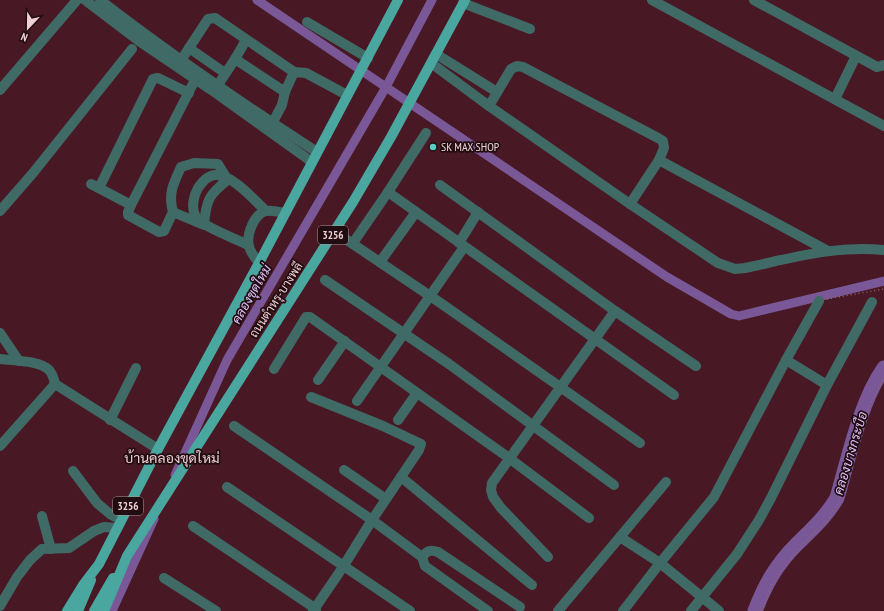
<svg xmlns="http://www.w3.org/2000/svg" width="884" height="611" font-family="'PT Sans Narrow',Sarabun,sans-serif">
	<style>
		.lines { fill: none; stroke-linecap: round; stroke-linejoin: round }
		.canal { stroke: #7a5898; stroke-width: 9 }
		.river { stroke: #7a5898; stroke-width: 15 }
		.path { stroke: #916971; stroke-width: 1.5; stroke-dasharray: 1 3; stroke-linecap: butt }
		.minor { stroke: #406a66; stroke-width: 10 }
		.major { stroke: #49a7a0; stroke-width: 10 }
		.poi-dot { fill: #56cec4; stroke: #210c11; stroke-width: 1.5 }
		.labels { text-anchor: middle; stroke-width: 3.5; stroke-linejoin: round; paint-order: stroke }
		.shield { fill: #210c11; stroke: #b09499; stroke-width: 1 }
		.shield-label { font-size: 11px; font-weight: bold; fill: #eecfd3 }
		.poi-label { font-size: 12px; fill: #eecfd3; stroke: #210c11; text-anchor: start }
		.street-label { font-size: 12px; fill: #eecfd3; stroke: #210c11 }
		.water-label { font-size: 13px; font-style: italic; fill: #dec2f9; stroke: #210c11 }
		.quarter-label { font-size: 14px; fill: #eecfd3; stroke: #210c11 }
	</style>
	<rect width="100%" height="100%" fill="#481924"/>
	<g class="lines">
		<g class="canal">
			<polyline points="257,0 667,277 731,314 739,316 884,281"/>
			<polyline points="175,475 227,360 386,87 432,0"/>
			<polyline points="112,611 154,519"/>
		</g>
		<path class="river" d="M755,611c10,-26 21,-46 41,-66 15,-15 30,-28 41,-47 12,-41 23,-96 47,-130"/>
		<g class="path">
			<polyline points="827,299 884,289"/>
			<polyline points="762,611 771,586 777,576 805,542 827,521 839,503 870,404 884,377"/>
		</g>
		<g class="minor">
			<polyline points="85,0 139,41 213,91 312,162"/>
			<path d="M100,0c70,54 143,104 217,152"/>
			<polyline points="652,0 884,126"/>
			<polyline points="754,0 877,67 884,65"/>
			<polyline points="463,3 530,29"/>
			<polyline points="307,22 368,58"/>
			<polyline points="189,48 225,73"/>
			<polyline points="436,54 497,92"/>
			<polyline points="235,59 246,40"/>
			<path d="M431,63l58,43 141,98 88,59 17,6 10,-1c47,-10 90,-23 139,-18"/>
			<polyline points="178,65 208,19 215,18 294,72"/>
			<path d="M195,80l-64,125 -3,7v3l31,17 5,-1 9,-19 31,13c2,-25 5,-31 25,-46"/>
			<polyline points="218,85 235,59 285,92 294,72 306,73 347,95"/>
			<polyline points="0,90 77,0"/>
			<polyline points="835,99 856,56"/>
			<polyline points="489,106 511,69 517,66 523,67 658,138 663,141 664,148 659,160 630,204"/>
			<polyline points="273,122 282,105 285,92"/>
			<polyline points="659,160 826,250"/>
			<polyline points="91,184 131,205"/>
			<polyline points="440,185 615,311 696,366"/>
			<polyline points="99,188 151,83 153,79 158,78 189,93"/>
			<polyline points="388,192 674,395"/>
			<polyline points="0,211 33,173 132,49"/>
			<path d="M173,212c-5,-18 0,-28 8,-45l13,-4 24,1 8,13"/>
			<polyline points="335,232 442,304 640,443"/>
			<polyline points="353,243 388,192 426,133"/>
			<polyline points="459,243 478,212"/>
			<path d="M248,245c-11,-6 -49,-19 -53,-30 -4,-8 -1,-20 3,-27 4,-6 11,-14 19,-13 17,1 37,25 49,36"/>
			<polyline points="380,262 416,212"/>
			<path d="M259,263c-4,-5 -9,-11 -10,-17 -3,-11 5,-32 17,-35 5,-1 14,1 19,2"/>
			<polyline points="325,280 449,364 614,485"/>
			<polyline points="0,333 19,361"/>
			<path d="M0,359c14,2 39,1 49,11 4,4 5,9 6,14"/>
			<polyline points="786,360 827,385"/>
			<polyline points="274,369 306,317 310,317 509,458 589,518"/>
			<polyline points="318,380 345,341"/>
			<polyline points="311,397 383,426 421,444 419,450 372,520 343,567 313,611"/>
			<polyline points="357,401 464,247"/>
			<polyline points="110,420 136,368"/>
			<polyline points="398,420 417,393"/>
			<path d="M234,426l138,94 50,37c5,-6 8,-8 16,-5l82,55"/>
			<polyline points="0,446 55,384 158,449"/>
			<polyline points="344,470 386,499"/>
			<polyline points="73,471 97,503 110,514 121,520"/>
			<polyline points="401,477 532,585"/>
			<polyline points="227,487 410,611"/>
			<polyline points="42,516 51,549"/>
			<polyline points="193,526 316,609"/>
			<polyline points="620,537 660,563 719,611"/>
			<polyline points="422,557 425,566 488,611"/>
			<polyline points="548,557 501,508 493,497 491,490 492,483 615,311"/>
			<polyline points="164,578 216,611"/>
			<polyline points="0,606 17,577 30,560 42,549 69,548 94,531 104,527 117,528"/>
			<polyline points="558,611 666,482"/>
			<polyline points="623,611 660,563 714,497 786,360 819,301"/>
			<polyline points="691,611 737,554 759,520 771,498 827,385 872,302"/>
		</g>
		<g class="major">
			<polyline points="67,611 83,585 99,564 158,449 259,263 398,0"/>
			<polyline points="78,611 91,580"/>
			<polyline points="94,611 113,578"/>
			<polyline points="104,611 127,556 353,202 391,137 465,0"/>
		</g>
	</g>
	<circle class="poi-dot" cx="433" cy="147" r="4"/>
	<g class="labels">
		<g class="shield">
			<rect x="318" y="226" width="30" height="18" rx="3"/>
			<rect x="113" y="497" width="30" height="18" rx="3"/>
		</g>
		<g class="shield-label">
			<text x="333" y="239">3256</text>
			<text x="128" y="510">3256</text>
		</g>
		<g class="poi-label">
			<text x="441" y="151">SK MAX SHOP</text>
		</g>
		<g class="street-label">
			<text transform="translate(276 300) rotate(-57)" y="4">ถนนตำหรุ-บางพลี</text>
		</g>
		<g class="water-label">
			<text transform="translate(251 294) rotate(-60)" y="5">คลองขุดใหม่</text>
			<text transform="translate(850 453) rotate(-73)" y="5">คลองบางกระบือ</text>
		</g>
		<g class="quarter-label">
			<text x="172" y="463">บ้านคลองขุดใหม่</text>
		</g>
	</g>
	<g transform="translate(28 28) rotate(202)" stroke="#210c11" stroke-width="3" paint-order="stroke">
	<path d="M0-3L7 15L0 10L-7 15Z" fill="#eecfd3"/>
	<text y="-6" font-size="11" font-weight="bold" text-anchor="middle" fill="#eecfd3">N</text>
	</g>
</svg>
